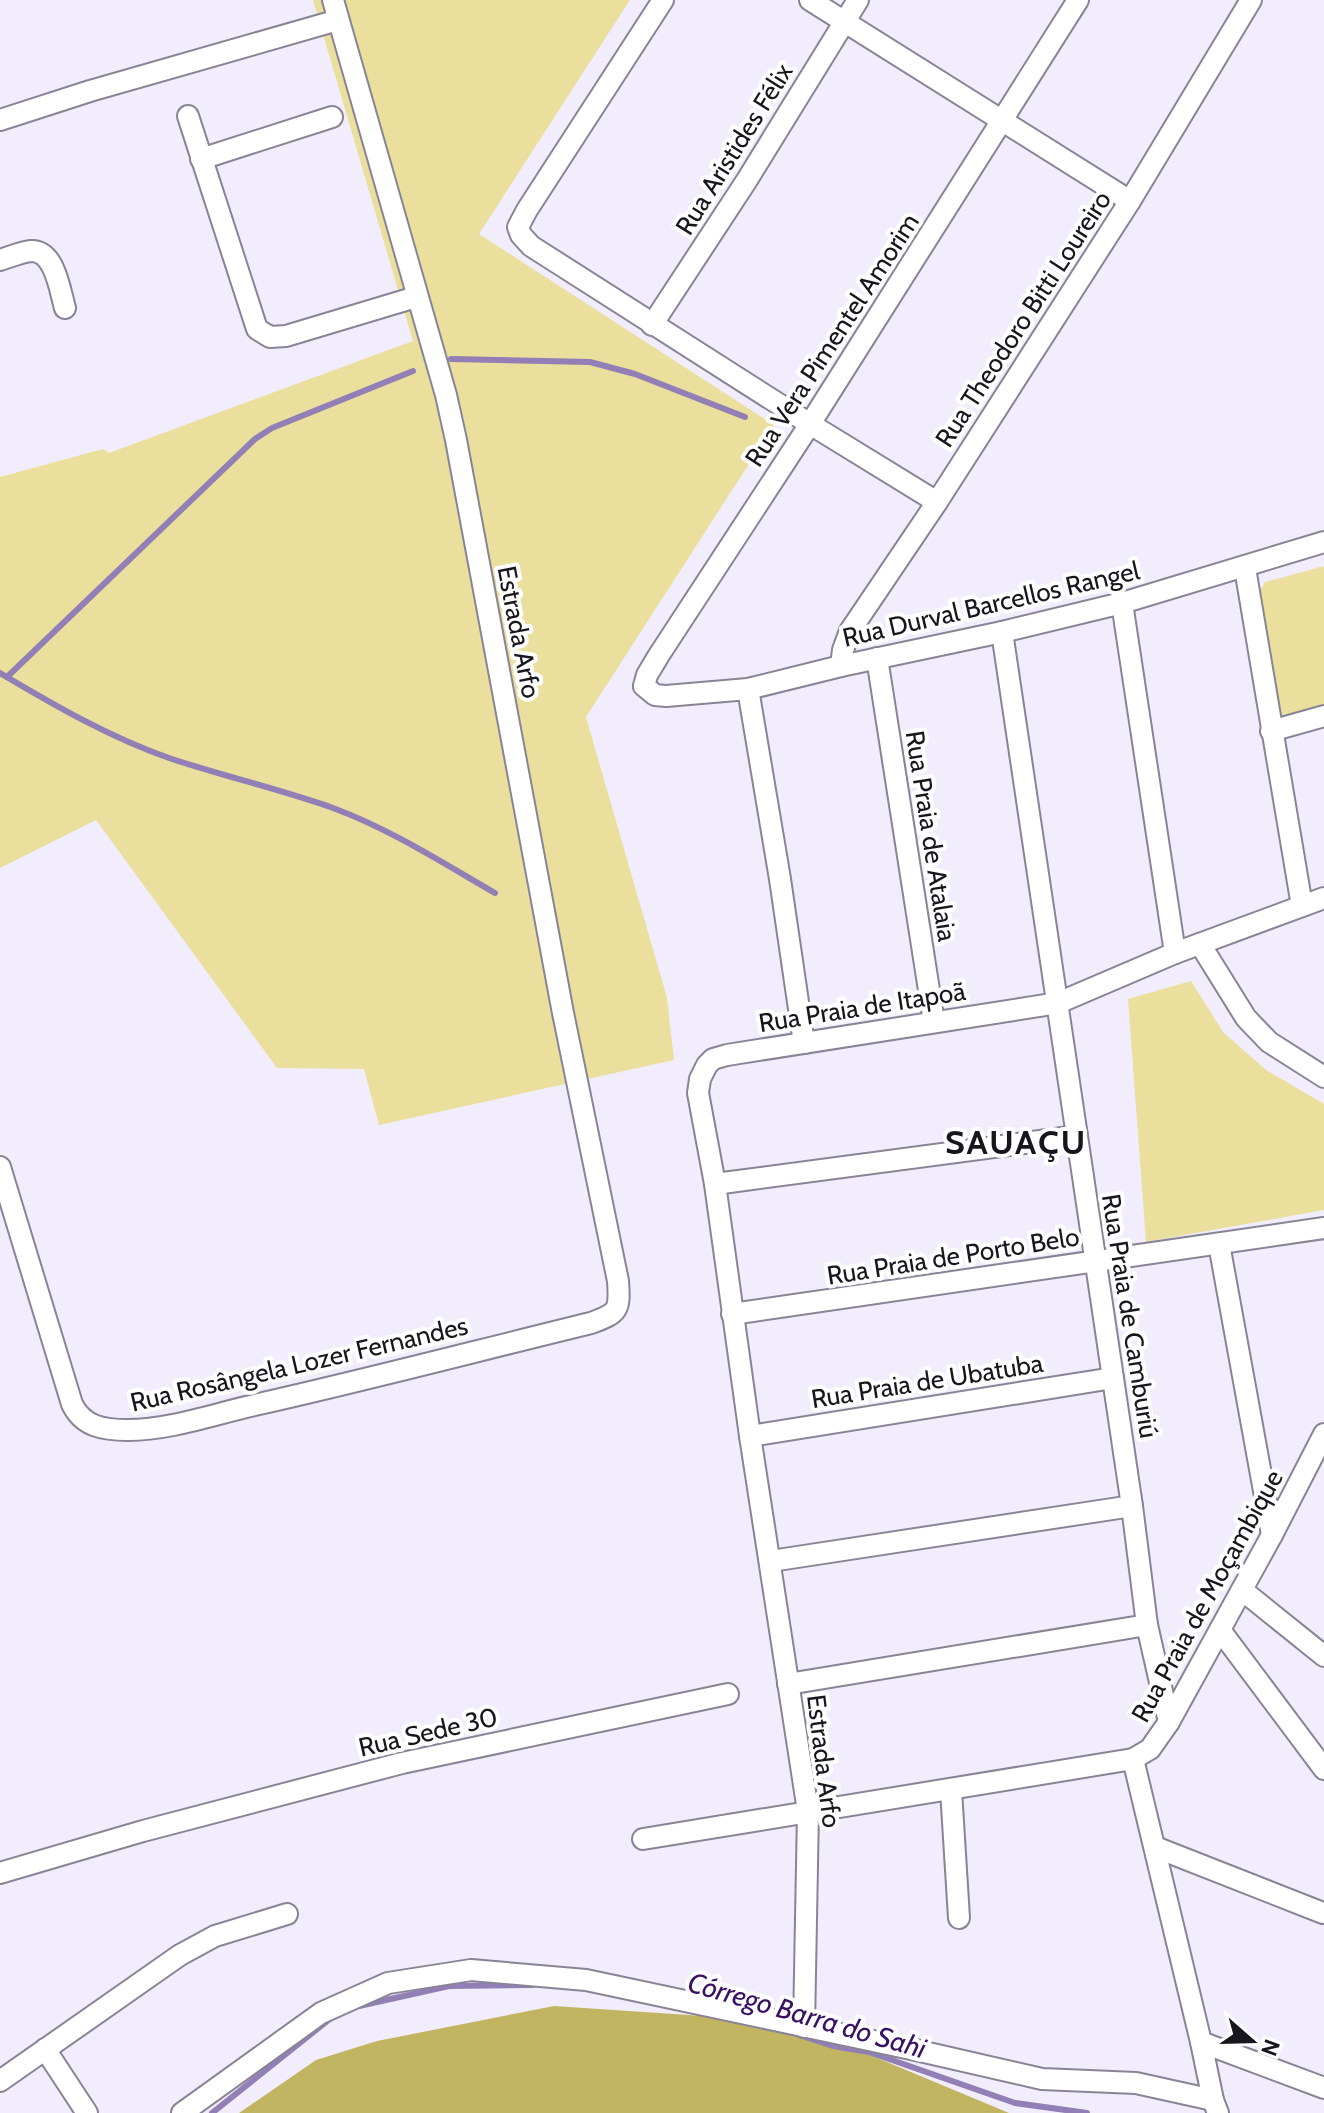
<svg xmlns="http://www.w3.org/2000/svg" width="1324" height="2113" font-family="Cabin,sans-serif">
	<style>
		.green { fill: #eadf9d }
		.forest { fill: #c2b562 }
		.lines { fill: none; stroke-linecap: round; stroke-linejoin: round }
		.stream { stroke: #917fb5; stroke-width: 6 }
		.minor-casing { stroke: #898495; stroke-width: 24 }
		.minor { stroke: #fff; stroke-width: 20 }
		.labels { text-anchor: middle; stroke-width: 8; stroke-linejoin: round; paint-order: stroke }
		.street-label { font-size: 26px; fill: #18161d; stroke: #fff }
		.water-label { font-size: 28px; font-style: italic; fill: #381064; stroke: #fff }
		.district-label { font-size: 34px; font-weight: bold; letter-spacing: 2px; fill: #18161d; stroke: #fff }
	</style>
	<rect width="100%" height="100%" fill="#f1edfc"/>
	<g class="green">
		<polygon points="313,0 630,0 479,234 774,425 586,717 667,998 674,1060 379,1125 364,1069 277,1068 96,820 0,868 0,477 103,449 109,453 413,341"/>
		<polygon points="1324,566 1324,711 1280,722 1257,597 1265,582"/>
		<polygon points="1191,981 1223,1032 1266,1070 1324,1104 1324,1210 1146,1242 1128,999"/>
	</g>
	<polygon class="forest" points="554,2006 807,2023 808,2029 1009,2113 239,2113 316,2060 377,2041"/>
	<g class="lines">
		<g class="stream">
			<polyline points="451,359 590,362 635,374 745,417"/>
			<path d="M0,673c54,32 109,64 169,85 54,18 110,31 164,50 57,21 110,55 162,85"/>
			<polyline points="7,677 255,439 272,428 413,371"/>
			<polyline points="359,2006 449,1986 533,1985"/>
			<polyline points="799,2035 833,2046 869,2052 1015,2103 1087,2113"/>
			<polyline points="212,2113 331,2018"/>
		</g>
		<defs>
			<g id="minor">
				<polyline points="663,0 527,210 518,227 521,235 531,246 810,424 937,502"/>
				<polyline points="810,0 1130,201"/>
				<polyline points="1078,0 810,424 659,655 647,675 644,686 655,695 666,696 748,689 841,666 1002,632 1122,603 1324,542"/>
				<polyline points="188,116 257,329 270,337 286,336 416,297"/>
				<polyline points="0,120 90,91 338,20"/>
				<polyline points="201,159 332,117"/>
				<path d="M0,260c10,-3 21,-8 31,-9 24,-1 29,40 34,57"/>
				<polyline points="652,325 747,180 858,0"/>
				<polyline points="1245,568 1302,906"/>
				<polyline points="1122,603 1175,953"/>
				<polyline points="1002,632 1132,1506 1147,1625 1169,1722"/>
				<polyline points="877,658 934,1022"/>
				<polyline points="841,666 843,650 850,631 937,502 1130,201 1251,0"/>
				<polyline points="748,689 780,879 804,1043"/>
				<polyline points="1271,731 1324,716"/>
				<polyline points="1200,944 1246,1018 1269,1042 1324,1077"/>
				<path d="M0,1167l72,237c11,23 32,26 56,26 43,0 89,-17 131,-26 111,-25 221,-54 332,-81 28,-10 29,-13 27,-42l-55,-268 -107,-573 -10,-45 -113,-395"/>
				<polyline points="715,1184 1077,1136"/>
				<polyline points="1219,1244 1272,1535"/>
				<polyline points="732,1314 1324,1228"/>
				<polyline points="750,1436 1113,1378"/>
				<polyline points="771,1561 1132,1506"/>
				<polyline points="1242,1590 1324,1656"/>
				<polyline points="1220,1630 1324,1769"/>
				<polyline points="788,1684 1147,1625"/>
				<polyline points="1133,1759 1201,2042 1213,2100 1218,2113"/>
				<polyline points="951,1790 959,1918"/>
				<polyline points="643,1839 1133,1759 1150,1749 1169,1722 1272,1535 1324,1434"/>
				<polyline points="1155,1847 1323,1913"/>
				<polyline points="0,1873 143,1831 402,1763 728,1694"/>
				<polyline points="804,2027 808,1811 750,1436 715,1184 698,1093 700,1079 707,1065 713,1059 727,1055 1058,1003 1175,953 1324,898"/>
				<polyline points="1201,2042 1324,2088"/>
				<polyline points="45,2049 87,2113"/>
				<polyline points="0,2081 180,1955 215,1936 287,1914"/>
				<polyline points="182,2113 321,2013 388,1983 471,1970 586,1980 911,2049 1042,2079 1136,2083 1213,2100"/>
			</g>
		</defs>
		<use href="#minor" class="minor-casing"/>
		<use href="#minor" class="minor"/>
	</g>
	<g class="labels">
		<g class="street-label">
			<text transform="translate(734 149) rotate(-58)" y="9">Rua Aristides Félix</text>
			<text transform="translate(1023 319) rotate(-57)" y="9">Rua Theodoro Bitti Loureiro</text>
			<text transform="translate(832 340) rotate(-57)" y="9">Rua Vera Pimentel Amorim</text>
			<text transform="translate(991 604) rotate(-13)" y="9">Rua Durval Barcellos Rangel</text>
			<text transform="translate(519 632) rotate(79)" y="9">Estrada Arfo</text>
			<text transform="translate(931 836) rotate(81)" y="9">Rua Praia de Atalaia</text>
			<text transform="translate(862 1007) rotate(-9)" y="9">Rua Praia de Itapoã</text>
			<text transform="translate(953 1256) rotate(-9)" y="9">Rua Praia de Porto Belo</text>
			<text transform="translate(1130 1316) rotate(81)" y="9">Rua Praia de Camburiú</text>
			<text transform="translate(299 1364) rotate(-13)" y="9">Rua Rosângela Lozer Fernandes</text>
			<text transform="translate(927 1381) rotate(-9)" y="9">Rua Praia de Ubatuba</text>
			<text transform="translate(1207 1596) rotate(-61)" y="9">Rua Praia de Moçambique</text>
			<text transform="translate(428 1732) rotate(-13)" y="9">Rua Sede 30</text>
			<text transform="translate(824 1761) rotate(83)" y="9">Estrada Arfo</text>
		</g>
		<g class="water-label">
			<text transform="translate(807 2015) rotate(16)" y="10">Córrego Barra do Sahi</text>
		</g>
		<g class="district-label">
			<text x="1016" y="1154">SAUAÇU</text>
		</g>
	</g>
	<g transform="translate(1252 2041) rotate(110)" stroke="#ffffff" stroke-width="6" paint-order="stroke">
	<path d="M0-6L14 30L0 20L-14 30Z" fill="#18161d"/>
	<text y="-12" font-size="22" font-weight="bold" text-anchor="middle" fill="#18161d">N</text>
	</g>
</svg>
